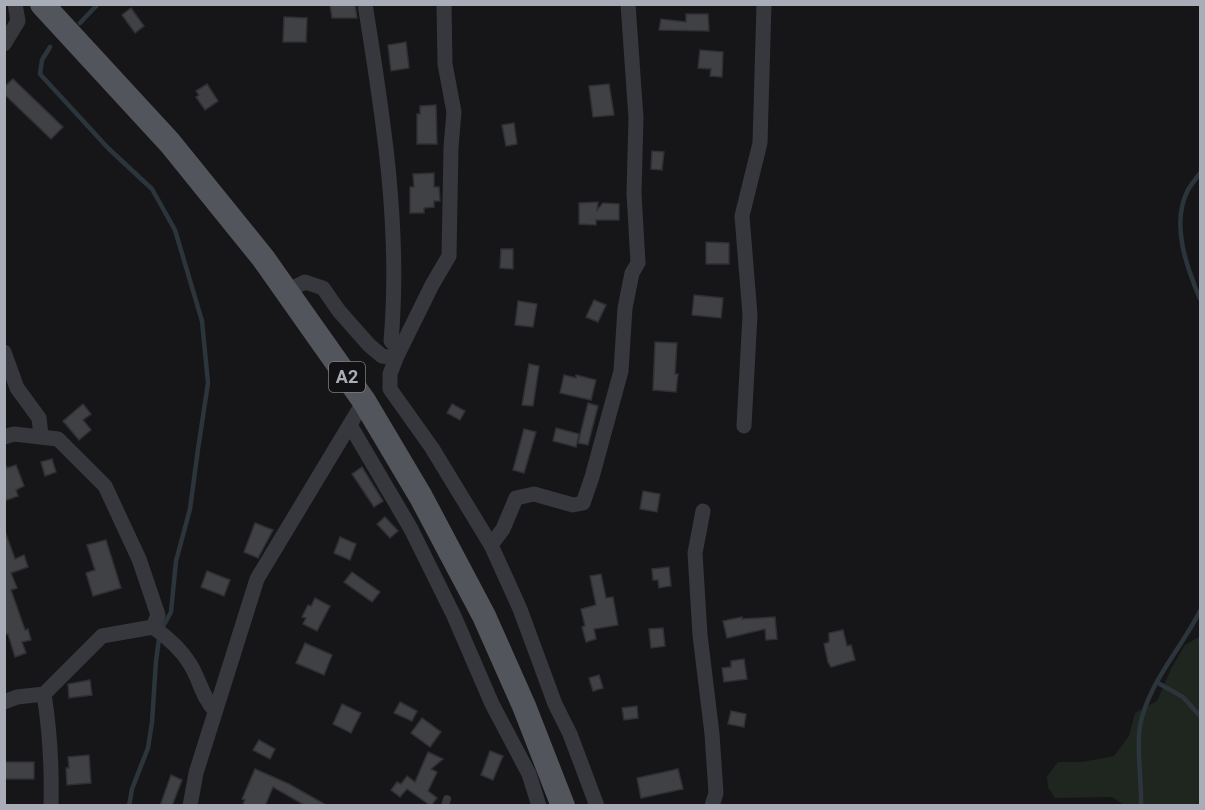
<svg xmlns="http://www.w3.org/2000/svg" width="1205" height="810" font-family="Roboto,sans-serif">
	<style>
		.green { fill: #1e261f }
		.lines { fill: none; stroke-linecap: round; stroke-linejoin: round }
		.stream { stroke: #2c353c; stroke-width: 4.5 }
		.building { fill: #404145; stroke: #303034; stroke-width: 1.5 }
		.service { stroke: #37383d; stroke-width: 8 }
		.minor { stroke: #37383d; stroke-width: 15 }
		.primary { stroke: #53555c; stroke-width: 24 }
		.labels { text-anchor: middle; stroke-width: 4.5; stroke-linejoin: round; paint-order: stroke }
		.shield { fill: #111113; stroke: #7b7e86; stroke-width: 1.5 }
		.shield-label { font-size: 18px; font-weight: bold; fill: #a8adb8 }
	</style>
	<rect width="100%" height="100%" fill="#161618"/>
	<polygon class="green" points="1199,637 1200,805 1124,805 1112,797 1055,798 1048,787 1047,776 1058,762 1082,762 1114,756 1129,736 1135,713 1157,701 1171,669 1185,645"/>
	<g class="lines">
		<g class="stream">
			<polyline points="80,23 98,4"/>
			<polyline points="50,47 42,60 40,74 108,148 152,189 175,230 202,321 208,383 198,449 190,509 176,561 171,612 160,632 156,661 152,722 148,748 132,789 129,806"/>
			<path d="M1200,173c-4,6 -10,12 -13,19 -16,33 0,76 13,107"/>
			<polyline points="1158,683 1183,697 1200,716"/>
			<path d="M1141,806c1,-24 -5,-58 -1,-80 8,-43 41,-77 60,-115"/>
		</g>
	</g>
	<g class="building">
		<polygon points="355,4 357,18 332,18 330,5"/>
		<polygon points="131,8 144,26 135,33 122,15"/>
		<polygon points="686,14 708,14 709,31 659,30 661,19 686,22"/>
		<polygon points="284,17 307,18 306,42 283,42"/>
		<polygon points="406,42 409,68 391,71 388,45"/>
		<polygon points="700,50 723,52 722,77 710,76 711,69 698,68"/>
		<polygon points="13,79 63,127 51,139 4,94 4,87"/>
		<polygon points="207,84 218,101 205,110 196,97 199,95 196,91"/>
		<polygon points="609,84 614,115 593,117 589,86"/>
		<polygon points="436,105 437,144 417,144 417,114 420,114 420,106"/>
		<polygon points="514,123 517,144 506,146 502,125"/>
		<polygon points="652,151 664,152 662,170 651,169"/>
		<polygon points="434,173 434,187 439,187 440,201 434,201 434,207 424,208 424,213 410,213 410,187 414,187 413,174"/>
		<polygon points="598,202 597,210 603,203 619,204 619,220 596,220 596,225 579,224 579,203"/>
		<polygon points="706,242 729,243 729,264 706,264"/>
		<polygon points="501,249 513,249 513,269 500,268"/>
		<polygon points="694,295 723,298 721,318 692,315"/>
		<polygon points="594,300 606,305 598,322 586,317"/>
		<polygon points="518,301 537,304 533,327 515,325"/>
		<polygon points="655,342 677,343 675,374 678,374 676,392 653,390"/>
		<polygon points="529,364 539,366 533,406 522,405"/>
		<polygon points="564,375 576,378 576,375 596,380 591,400 560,393"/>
		<polygon points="588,403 598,406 588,445 578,443"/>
		<polygon points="83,404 91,414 83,420 91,430 79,440 63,421"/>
		<polygon points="452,404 465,411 460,420 447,413"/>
		<polygon points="556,428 579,434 576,447 553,441"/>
		<polygon points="524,429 536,432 524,473 513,470"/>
		<polygon points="52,459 56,472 45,476 41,462"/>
		<polygon points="4,463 7,468 16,465 24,486 16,490 18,496 4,501"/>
		<polygon points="362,467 383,501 374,507 352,474"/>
		<polygon points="643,491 660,494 657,512 640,509"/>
		<polygon points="385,517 398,531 390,538 377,524"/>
		<polygon points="255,523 273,530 258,558 244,552"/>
		<polygon points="6,534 15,559 24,555 28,567 11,573 17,588 11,590 25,630 28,629 31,640 22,642 26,653 15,657 8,634 4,635 4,535"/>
		<polygon points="340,537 356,544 350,560 334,553"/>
		<polygon points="106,540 121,588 93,596 86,573 95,570 87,545"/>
		<polygon points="669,567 671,586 659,588 658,580 653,580 652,569"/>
		<polygon points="207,571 230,580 224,596 201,587"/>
		<polygon points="352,572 380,592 372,602 344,582"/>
		<polygon points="601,574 606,598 613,597 618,625 594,629 596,639 586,642 582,627 585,626 581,609 596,605 590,576"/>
		<polygon points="315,598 330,606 317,631 303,624 306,618 302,617 308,605 311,606"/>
		<polygon points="742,617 742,619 775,617 777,639 766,640 765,629 727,638 723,621"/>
		<polygon points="663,628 665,646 651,648 649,629"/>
		<polygon points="843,630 847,646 851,645 855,660 831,667 828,662 824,644 829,642 829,633"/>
		<polygon points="305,643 332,655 324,675 296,663"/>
		<polygon points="744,659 747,679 724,682 722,668 731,667 731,661"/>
		<polygon points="599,675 603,688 593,691 589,678"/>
		<polygon points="90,680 92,695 69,698 68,684"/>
		<polygon points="400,702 417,711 412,721 394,713"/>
		<polygon points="342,704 361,713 351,733 333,724"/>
		<polygon points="637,706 638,718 624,720 622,708"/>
		<polygon points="731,711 746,714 744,727 728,724"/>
		<polygon points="422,718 441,732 430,747 411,733"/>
		<polygon points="259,740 275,749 270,759 253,750"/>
		<polygon points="490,751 503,756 493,780 481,775"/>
		<polygon points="428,752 443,759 431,769 437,772 428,791 437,798 431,806 407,789 400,797 391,790 397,782 401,784 407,776 415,782"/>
		<polygon points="89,755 91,783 67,785 66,768 69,768 68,757"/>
		<rect x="4" y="762" width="30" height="17"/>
		<polygon points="255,769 289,784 328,806 306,806 273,787 265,806 242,806 245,800 242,799"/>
		<polygon points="678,769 683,789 641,798 637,778"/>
		<polygon points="171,775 182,780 172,806 160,806"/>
	</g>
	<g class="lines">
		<polyline class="service" points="445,806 447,799"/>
		<g class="minor">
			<path d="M365,4c18,111 36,225 26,337l8,7"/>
			<polyline points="4,44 18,21 15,4"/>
			<polyline points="287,291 305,282 323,288 339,311 369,345 382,356 396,358 432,285 449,256 451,147 454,112 445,64 444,4"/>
			<polyline points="4,352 17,388 39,418 41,435"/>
			<polyline points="396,358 390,374 390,389 432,448 491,545 520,609 555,704 570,734 597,806"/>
			<polyline points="350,425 411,529 454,616 492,704 529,774 539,806"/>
			<polyline points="744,426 750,315 742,216 760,143 764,4"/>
			<polyline points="4,437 14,434 58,439 105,486 139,559 158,615 153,627"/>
			<polyline points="703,511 695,553 700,635 712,734 716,793 712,806"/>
			<polyline points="491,545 503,529 516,498 534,494 573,505 583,503 592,477 621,371 625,308 632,273 638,263 634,193 636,118 628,4"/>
			<path d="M44,694c6,38 8,74 7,112"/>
			<path d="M4,702l13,-5 27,-3 58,-58 51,-9c14,10 28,22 37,37 10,16 12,33 25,47"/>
			<polyline points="190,806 196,773 257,579 364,401"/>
		</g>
		<polyline class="primary" points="42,4 170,143 263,258 364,401 421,497 484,616 524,706 563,806"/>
	</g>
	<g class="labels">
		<rect class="shield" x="329" y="362" width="36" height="30" rx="4.5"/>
		<g class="shield-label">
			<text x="347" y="383">A2</text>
		</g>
	</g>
	<rect width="1205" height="810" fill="none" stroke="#a8adb8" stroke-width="12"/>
</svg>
